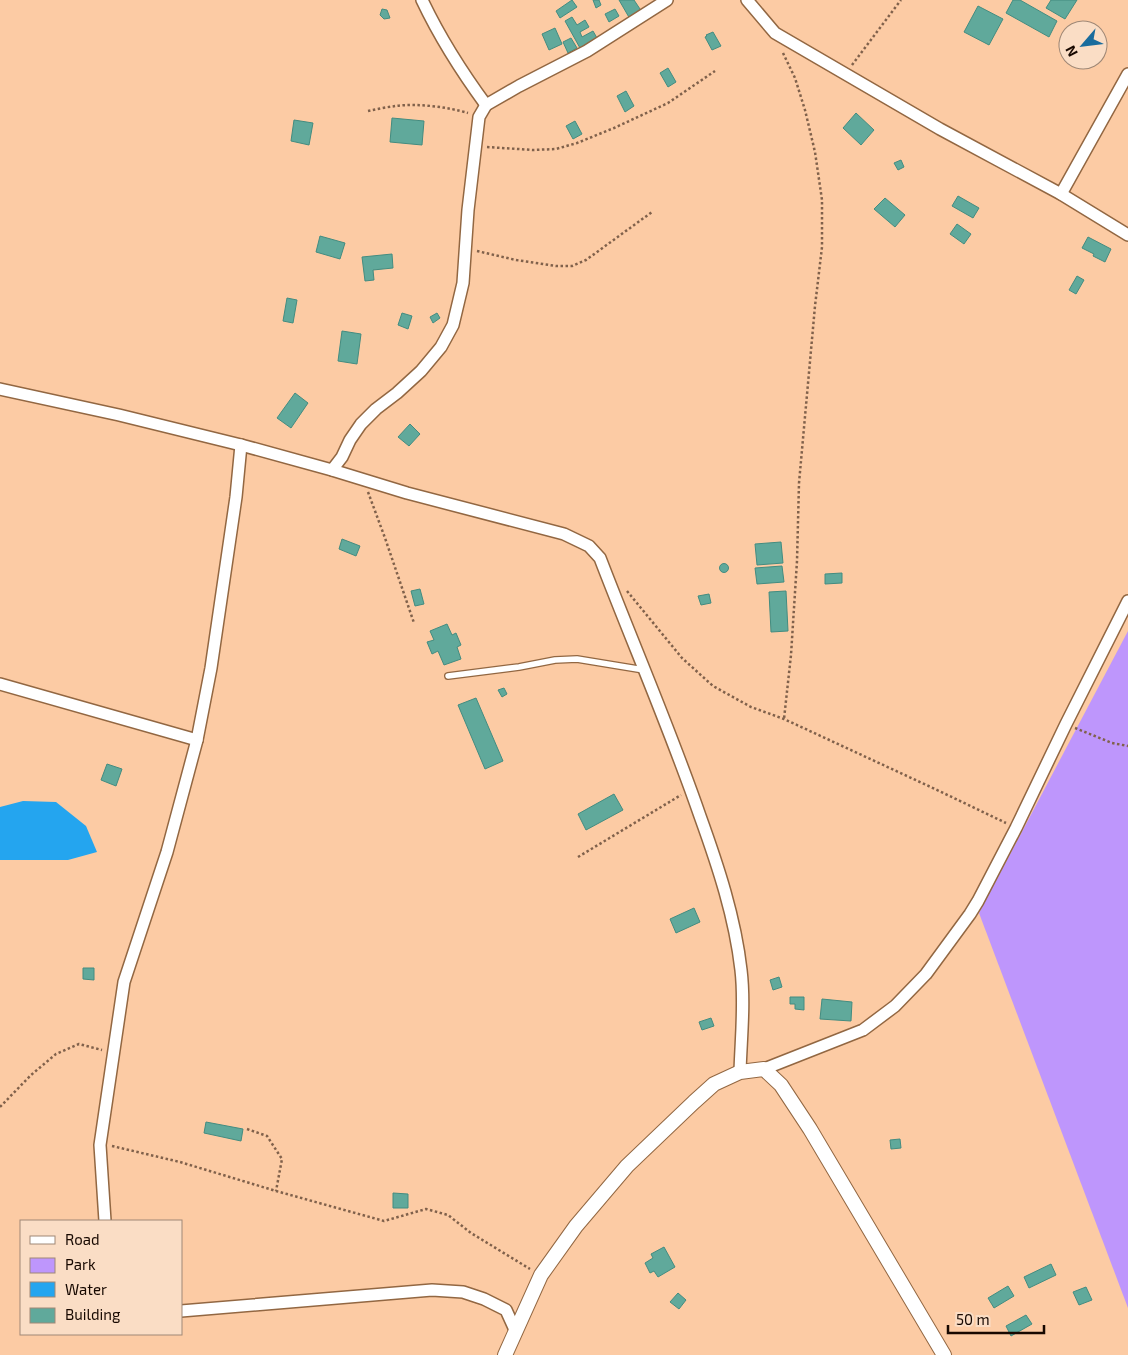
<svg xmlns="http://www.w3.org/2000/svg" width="1128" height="1355" font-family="'Exo 2',sans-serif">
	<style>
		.green { fill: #be96fc }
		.water { fill: #24a5ef }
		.building { fill: #60a99b; stroke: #438c80 }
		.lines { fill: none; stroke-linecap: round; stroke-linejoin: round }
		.service-casing { stroke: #926742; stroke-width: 8 }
		.minor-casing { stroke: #926742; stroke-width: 14 }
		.tertiary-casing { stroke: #926742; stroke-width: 16 }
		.path { stroke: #80614b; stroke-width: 2.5; stroke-dasharray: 2.5 2.5; stroke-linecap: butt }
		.service { stroke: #fff; stroke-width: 5.5 }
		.minor { stroke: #fff; stroke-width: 11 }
		.tertiary { stroke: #fff; stroke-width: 14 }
	</style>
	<rect width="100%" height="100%" fill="#fccba4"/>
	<polygon class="green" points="1128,631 1128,1308 979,913"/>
	<polygon class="water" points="23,801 56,802 86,826 97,852 68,860 0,860 0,807"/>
	<g class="building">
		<polygon points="572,0 577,7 560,18 556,11"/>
		<polygon points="593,0 599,0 601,5 596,8"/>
		<polygon points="619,0 634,0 642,12 630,19"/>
		<polygon points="1013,0 1020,0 1057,21 1049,37 1006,13"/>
		<polygon points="1051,0 1077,0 1065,19 1046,8"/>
		<polygon points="978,6 1003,19 989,45 964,32"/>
		<polygon points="382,9 387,10 390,18 384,19 380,15"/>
		<polygon points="615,9 619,16 609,22 605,14"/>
		<polygon points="572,17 577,25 585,20 589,27 580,32 582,37 593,31 597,38 580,48 565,21"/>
		<polygon points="555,28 562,44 549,50 542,34"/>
		<polygon points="713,32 721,46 712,50 705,37 707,36 706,35"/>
		<polygon points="571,38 577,48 568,53 563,42"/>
		<polygon points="668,68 676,82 668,87 660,73"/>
		<polygon points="626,91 634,106 625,112 617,96"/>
		<polygon points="856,113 874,130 861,145 843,128"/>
		<polygon points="392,118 424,121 422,145 390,142"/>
		<polygon points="294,120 313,123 309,145 291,141"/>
		<polygon points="575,121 582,134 573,139 566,126"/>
		<polygon points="901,160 904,167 898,170 894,163"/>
		<polygon points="958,196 979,208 973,218 952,206"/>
		<polygon points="885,198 905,215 895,227 874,209"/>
		<polygon points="957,224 971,234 964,244 950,234"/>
		<polygon points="320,236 345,243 340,259 316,252"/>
		<polygon points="1088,237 1111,249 1105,262 1093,256 1094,254 1082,248"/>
		<polygon points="392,254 393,268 373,270 374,280 365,281 362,257"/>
		<polygon points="1077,276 1084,280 1076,294 1069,290"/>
		<polygon points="287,298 297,300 293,323 283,321"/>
		<polygon points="402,313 412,316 408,329 398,325"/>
		<polygon points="437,313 440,318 433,323 430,317"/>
		<polygon points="342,331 361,334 357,364 338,361"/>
		<polygon points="295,393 308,403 291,428 277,418"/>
		<polygon points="410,424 420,434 409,446 398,437"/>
		<polygon points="342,539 360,546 356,556 339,549"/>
		<polygon points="781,542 783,563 757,565 755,544"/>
		<circle cx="724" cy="568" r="4.5"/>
		<polygon points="782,566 784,582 757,584 755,568"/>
		<polygon points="842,573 842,583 825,584 825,574"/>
		<polygon points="420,589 424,604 415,606 411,591"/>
		<polygon points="786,591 788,631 771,632 769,592"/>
		<polygon points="709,594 711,603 701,605 698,596"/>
		<polygon points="447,624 452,635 456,633 461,645 457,647 461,659 444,665 438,651 432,654 427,642 434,640 430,631"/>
		<polygon points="504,688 507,694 502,697 498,690"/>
		<polygon points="476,698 503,761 485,769 458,705"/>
		<polygon points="107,764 122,769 116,786 101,780"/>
		<polygon points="614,794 623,810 586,830 578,814"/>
		<polygon points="694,908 700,922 676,933 670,919"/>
		<polygon points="83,968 94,968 94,980 83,979"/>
		<polygon points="779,977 782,987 773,990 770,980"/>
		<polygon points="790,997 804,997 804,1010 795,1009 795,1004 790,1004"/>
		<polygon points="822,999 852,1002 851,1021 820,1019"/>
		<polygon points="711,1018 714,1026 702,1030 699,1022"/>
		<polygon points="206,1122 243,1129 241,1141 204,1133"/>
		<polygon points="900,1139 901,1148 891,1149 890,1140"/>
		<polygon points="393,1193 408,1194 408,1208 393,1208"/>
		<polygon points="664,1247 675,1267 658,1277 654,1271 650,1273 645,1263 653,1258 651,1254"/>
		<polygon points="1051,1264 1056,1275 1029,1288 1024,1277"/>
		<polygon points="1008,1286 1014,1296 994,1308 988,1298"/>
		<polygon points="1086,1287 1092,1300 1079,1305 1073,1292"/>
		<polygon points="678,1293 686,1300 679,1309 670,1302"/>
		<polygon points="1026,1315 1032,1324 1011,1336 1006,1326"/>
	</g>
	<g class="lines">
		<defs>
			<polyline id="service" points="448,676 519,667 555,660 577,659 644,670"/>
			<g id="minor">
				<path d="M422,0c18,38 39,71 64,105"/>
				<polyline points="747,0 775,33 940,129 1061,194 1128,235"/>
				<polyline points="1061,194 1128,74"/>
				<path d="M0,389l119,26 122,30 91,25 75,23 157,41 25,12 11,12c33,86 70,171 100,258 18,50 35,101 41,154 4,33 0,68 -1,102"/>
				<polyline points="332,470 342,457 350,440 361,424 376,409 397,393 421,371 441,347 453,325 463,283 468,210 479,117 486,105 519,86 587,51 667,0"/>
				<polyline points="0,684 197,740"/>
				<polyline points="764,1069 863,1030 895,1006 926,974 970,914 978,901 1016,828 1066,724 1128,601"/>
				<polyline points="105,1221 100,1145 124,982 167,852 197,740 211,668 236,497 241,445"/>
				<polyline points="181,1311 432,1290 463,1292 484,1299 506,1310 516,1332"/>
			</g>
			<polyline id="tertiary" points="505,1355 541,1275 576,1226 627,1166 694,1102 714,1084 740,1072 764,1069 781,1085 810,1129 944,1355"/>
		</defs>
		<use href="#service" class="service-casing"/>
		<use href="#minor" class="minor-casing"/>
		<use href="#tertiary" class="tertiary-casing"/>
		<g class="path">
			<polyline points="783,53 795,78 805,110 815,152 822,200 822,247 815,306 799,483 797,561 791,655 784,719"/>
			<polyline points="852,65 901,0"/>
			<path d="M368,111c9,-2 19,-4 28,-5 21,-3 52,1 72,7"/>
			<polyline points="487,147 533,150 556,149 577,143 614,128 668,103 715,71"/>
			<polyline points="477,251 516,260 556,266 572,266 586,260 652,212"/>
			<polyline points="368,492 385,538 414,623"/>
			<polyline points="627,591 682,658 713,686 751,707 784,719 935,789 1006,823"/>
			<polyline points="1075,728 1112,743 1128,746"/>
			<polyline points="578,857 681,795"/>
			<polyline points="0,1107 31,1075 56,1054 79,1044 102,1050"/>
			<polyline points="247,1129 267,1136 282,1159 276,1191"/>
			<polyline points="112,1146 180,1162 276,1191 384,1221 426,1209 448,1215 471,1233 530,1269"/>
		</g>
		<use href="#service" class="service"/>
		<use href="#minor" class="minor"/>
		<use href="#tertiary" class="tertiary"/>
	</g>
	<rect x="20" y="1220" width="162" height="115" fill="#faddc5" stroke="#9f8876"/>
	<rect x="30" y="1236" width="25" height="8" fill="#ffffff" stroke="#9f8876"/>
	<text x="65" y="1245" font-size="15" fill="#170800">Road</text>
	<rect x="30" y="1258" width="25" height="15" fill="#be96fc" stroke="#9f8876"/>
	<text x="65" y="1270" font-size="15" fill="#170800">Park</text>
	<rect x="30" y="1282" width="25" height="15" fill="#24a5ef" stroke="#9f8876"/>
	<text x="65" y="1295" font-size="15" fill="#170800">Water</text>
	<rect x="30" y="1308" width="25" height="15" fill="#60a99b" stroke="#9f8876"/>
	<text x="65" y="1320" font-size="15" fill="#170800">Building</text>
	<g transform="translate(1083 45) rotate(242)"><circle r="24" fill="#faddc5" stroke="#9f8876"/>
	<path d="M0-4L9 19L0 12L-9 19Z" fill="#196c9d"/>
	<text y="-8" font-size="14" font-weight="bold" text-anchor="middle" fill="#170800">N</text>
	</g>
	<path d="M948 1325v8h96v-8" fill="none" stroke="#170800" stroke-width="2.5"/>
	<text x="956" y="1325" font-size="15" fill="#170800" stroke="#faddc5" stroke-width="4" paint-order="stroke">50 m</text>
</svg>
